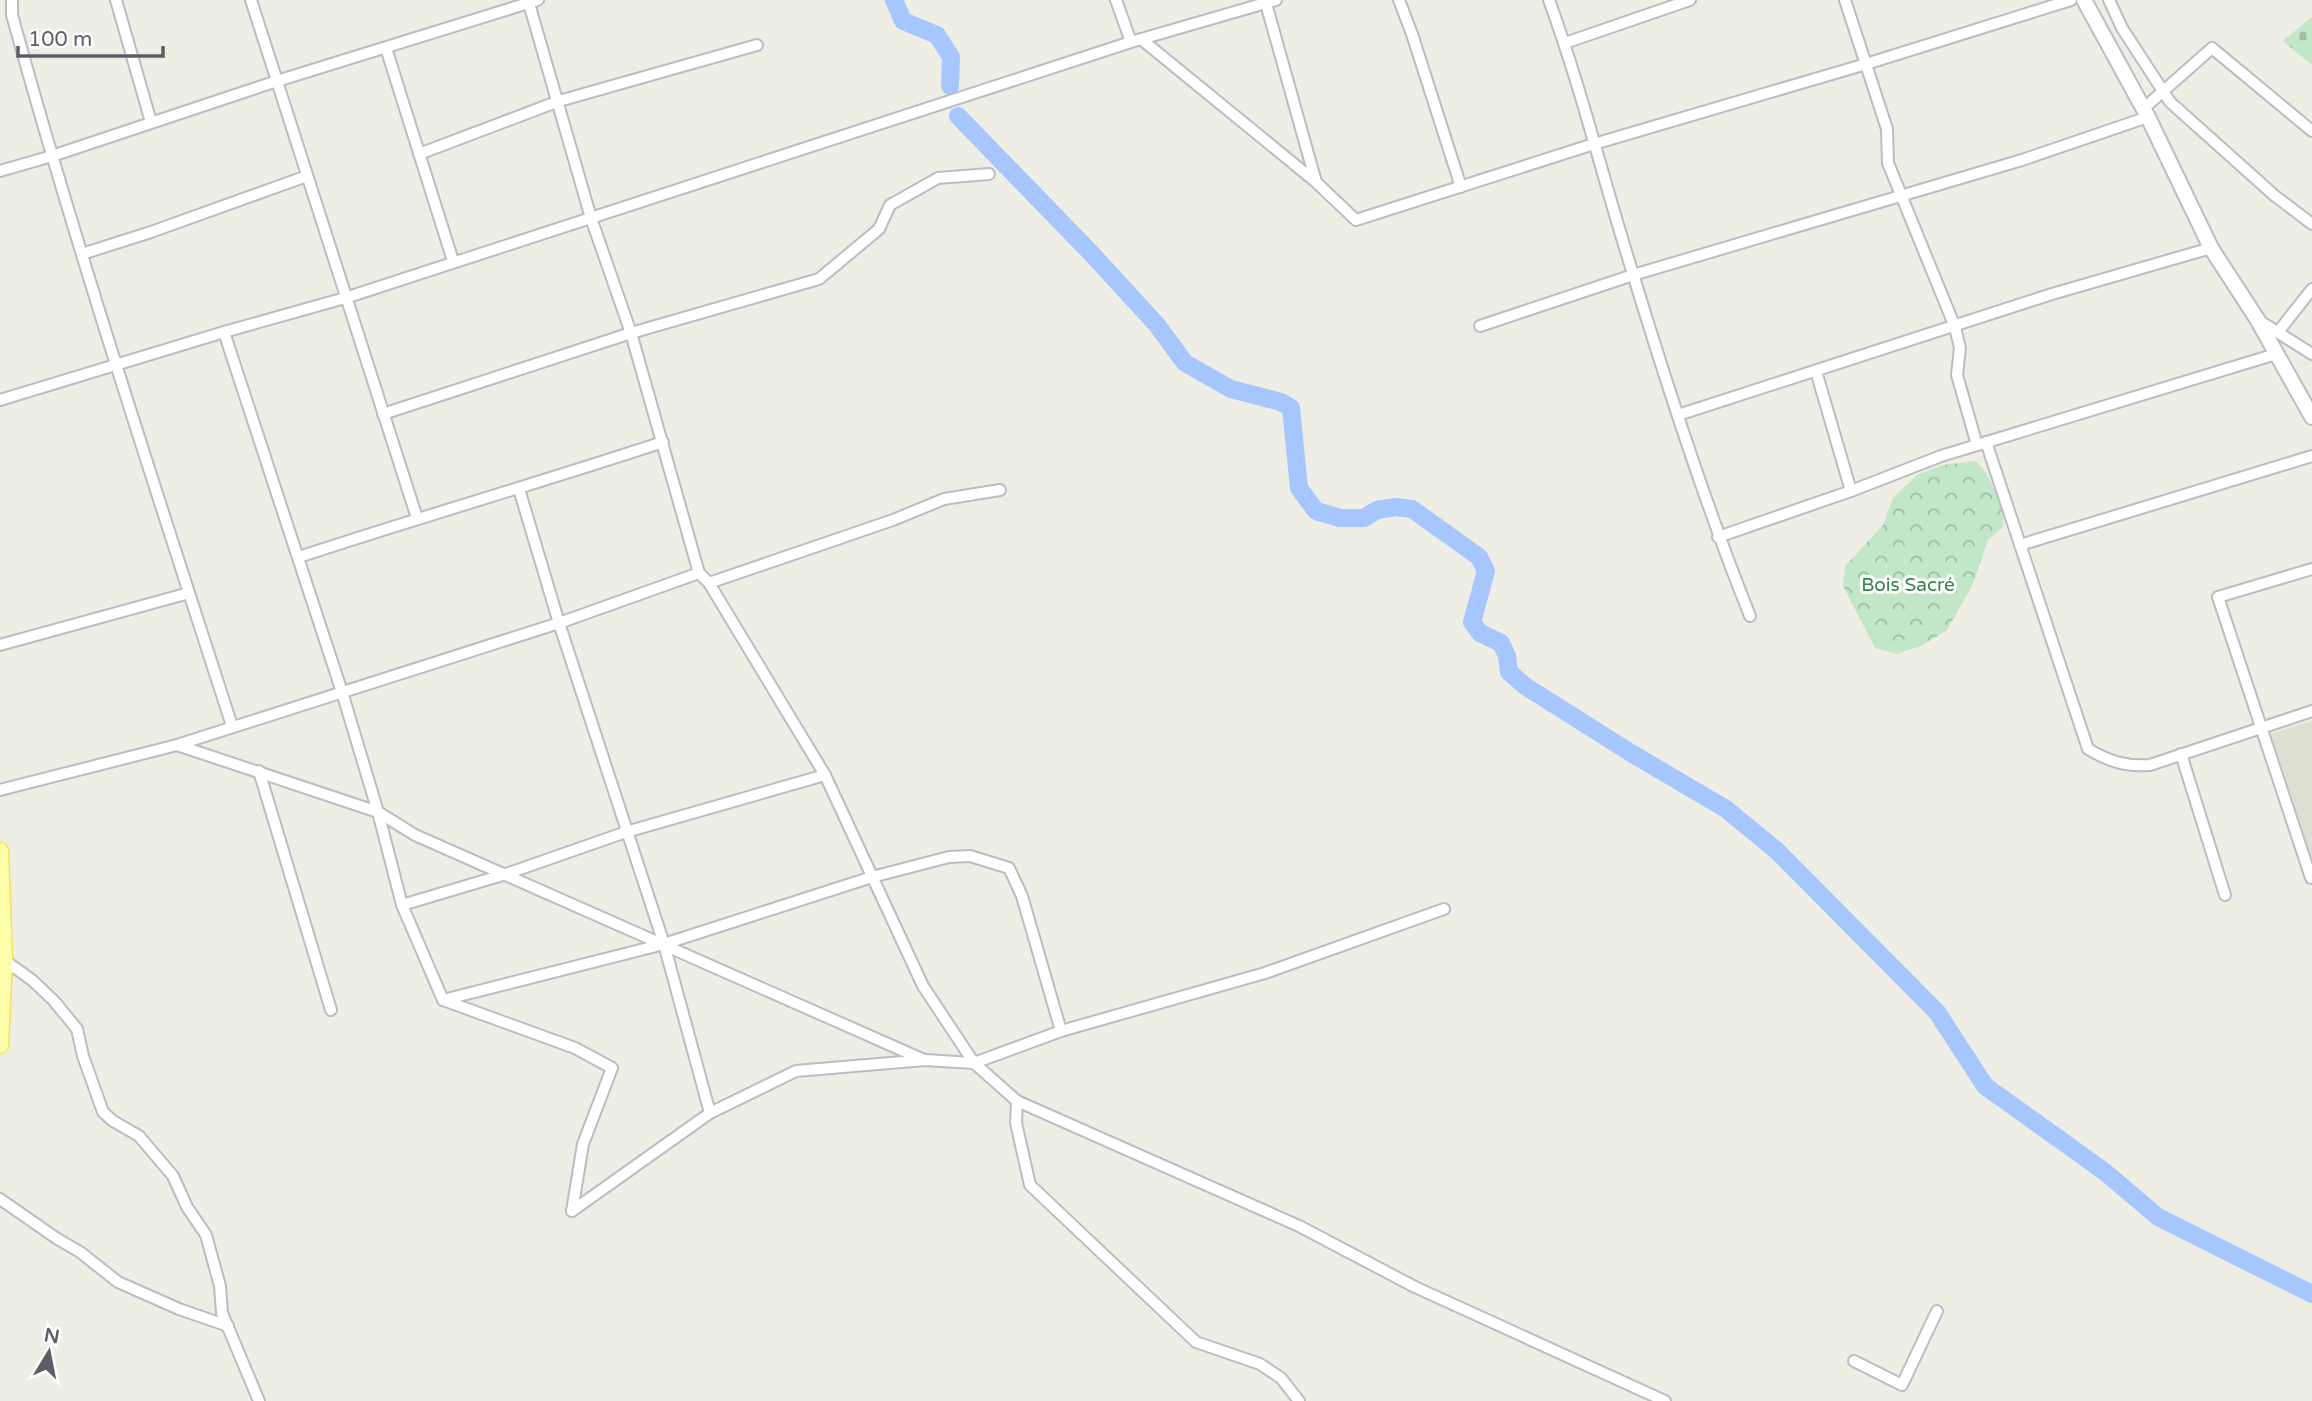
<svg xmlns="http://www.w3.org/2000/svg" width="2312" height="1401" font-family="'Varela Round',sans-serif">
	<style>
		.education { fill: #dfded3 }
		.forest { fill: url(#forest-crowns) }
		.cemetery { fill: url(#cemetery-stones) }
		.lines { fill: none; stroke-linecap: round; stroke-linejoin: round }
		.river { stroke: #a5c6fe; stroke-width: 18 }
		.street-casing { stroke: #bcbdc3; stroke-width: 14 }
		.secondary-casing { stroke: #bdbec5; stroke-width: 18 }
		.primary-casing { stroke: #f1e45c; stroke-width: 19 }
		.street { stroke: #fff; stroke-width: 10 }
		.secondary { stroke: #fff; stroke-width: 14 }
		.primary { stroke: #fcfeaa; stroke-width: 16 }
		.labels { text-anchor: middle; stroke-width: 6; stroke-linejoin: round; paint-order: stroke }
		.park-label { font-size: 19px; fill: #358348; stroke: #fff }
	</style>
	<defs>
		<pattern id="forest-crowns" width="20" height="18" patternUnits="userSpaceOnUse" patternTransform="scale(1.75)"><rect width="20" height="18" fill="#c1e6c8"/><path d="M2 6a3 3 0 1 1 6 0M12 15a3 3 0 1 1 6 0" fill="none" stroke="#a0bea6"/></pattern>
		<pattern id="cemetery-stones" width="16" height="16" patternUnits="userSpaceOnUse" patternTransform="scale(1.75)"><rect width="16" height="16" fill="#c1e6c8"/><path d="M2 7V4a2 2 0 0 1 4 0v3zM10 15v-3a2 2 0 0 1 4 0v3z" fill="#a0bea6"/></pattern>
	</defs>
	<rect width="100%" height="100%" fill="#efeee5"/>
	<polygon class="education" points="2312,721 2312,859 2271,734"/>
	<polygon class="forest" points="1976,461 1987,474 2004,511 2003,527 1988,540 1972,586 1947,630 1923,645 1897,654 1875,648 1843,586 1845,566 1883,525 1893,498 1917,475 1943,465"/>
	<polygon class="cemetery" points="2312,17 2312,65 2283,41"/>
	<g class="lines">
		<g class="river">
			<polyline points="894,0 903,21 937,35 951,57 950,86"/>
			<polyline points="958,116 1090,252 1157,325 1185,363 1231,389 1281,402 1291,408 1299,488 1316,511 1340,518 1364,518 1377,510 1396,507 1412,509 1479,557 1486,571 1472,622 1480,633 1501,643 1507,656 1509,672 1525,686 1631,753 1726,809 1776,850 1937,1012 1985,1086 2105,1172 2158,1217 2312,1294"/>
		</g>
		<defs>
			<g id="street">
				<path d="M12,0v15c66,239 144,475 220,711"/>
				<polyline points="116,0 151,122"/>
				<polyline points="251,0 417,518"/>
				<polyline points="528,0 591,218 631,333 699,573 709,583 825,775 923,986 974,1063 1017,1101 1299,1226 1415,1287 1665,1401"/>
				<polyline points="1116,0 1131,42"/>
				<polyline points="1265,0 1316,182"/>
				<polyline points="1399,0 1412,34 1461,187"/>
				<path d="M1549,0c33,90 55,183 84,274 35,115 72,230 117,342"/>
				<polyline points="1845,0 1887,129 1888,163 1955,327 1960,348 1957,375 1977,445"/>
				<polyline points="2109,0 2122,28 2170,102 2275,196 2312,224"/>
				<polyline points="1141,39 1316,182 1356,220 1594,144 1866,64 2071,0"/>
				<polyline points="1565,43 1690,0"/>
				<polyline points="386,48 453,261"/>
				<polyline points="2143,109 2212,48 2312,131"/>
				<polyline points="419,154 559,101 757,45"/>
				<polyline points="0,171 52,156 277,81 538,0"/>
				<polyline points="82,254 151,232 307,176"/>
				<polyline points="2258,320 2312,354"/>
				<polyline points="1480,326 1633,275 2022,160 2148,117"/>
				<polyline points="224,332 342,692 378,812 402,905 443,1000 575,1048 612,1068 583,1144 572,1211"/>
				<polyline points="2278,332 2312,289"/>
				<polyline points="1816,371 1851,491"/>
				<polyline points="0,400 224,332 345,298 1131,42 1276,0"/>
				<polyline points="383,414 631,333 819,279 879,229 890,205 938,178 989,174"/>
				<polyline points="1678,415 2052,294 2211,248"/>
				<path d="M1986,442l102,307c20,12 38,18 62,16l162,-54"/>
				<polyline points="519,489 559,623 664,944 710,1113"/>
				<polyline points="1718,537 1851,491 1941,456 2276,354"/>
				<polyline points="2020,545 2312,456"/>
				<path d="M299,557c121,-40 243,-75 364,-115"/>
				<polyline points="709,583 893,520 944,499 1000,490"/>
				<polyline points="0,645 189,593"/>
				<polyline points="177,745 378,812 415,835 922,1059"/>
				<polyline points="2181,754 2225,895"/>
				<polyline points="259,771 331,1010"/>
				<polyline points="0,790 177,745 559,623 699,573"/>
				<polyline points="2311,878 2218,597 2312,569"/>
				<polyline points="402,905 506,874 626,832 825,775"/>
				<polyline points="4,960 32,980 54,1001 77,1029 83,1056 103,1112 113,1121 139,1136 173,1176 187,1207 206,1235 220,1286 222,1313 259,1401"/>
				<polyline points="443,1000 664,944 872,877 949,857 970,856 1009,868 1022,896 1061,1031"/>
				<polyline points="1017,1101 1016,1123 1030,1185 1196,1342 1260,1364 1281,1378 1299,1401"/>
				<polyline points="0,1199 56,1238 80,1252 118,1282 179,1309 228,1326"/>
				<polyline points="572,1211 710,1113 796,1071 925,1060 974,1063 1061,1031 1265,973 1444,909"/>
				<polyline points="1854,1361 1902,1385 1937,1311"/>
			</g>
			<polyline id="secondary" points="2084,0 2148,117 2211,248 2257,319 2312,417"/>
			<polyline id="primary" points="0,851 4,960 0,1045"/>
		</defs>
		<use href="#street" class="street-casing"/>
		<use href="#secondary" class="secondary-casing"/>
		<use href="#primary" class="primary-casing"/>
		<use href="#street" class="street"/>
		<use href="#secondary" class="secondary"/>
		<use href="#primary" class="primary"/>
	</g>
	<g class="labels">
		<g class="park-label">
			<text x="1908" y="591">Bois Sacré</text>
		</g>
	</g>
	<g transform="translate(49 1352) rotate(10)" stroke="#ffffff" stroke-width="5" paint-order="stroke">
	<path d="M0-5L12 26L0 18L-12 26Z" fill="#5c5e65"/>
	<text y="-10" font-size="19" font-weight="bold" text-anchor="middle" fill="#5c5e65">N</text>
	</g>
	<path d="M18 46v10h145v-10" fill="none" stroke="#5c5e65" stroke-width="3.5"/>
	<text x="28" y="46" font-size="21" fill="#5c5e65" stroke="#ffffff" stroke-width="5" paint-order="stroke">100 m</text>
</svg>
